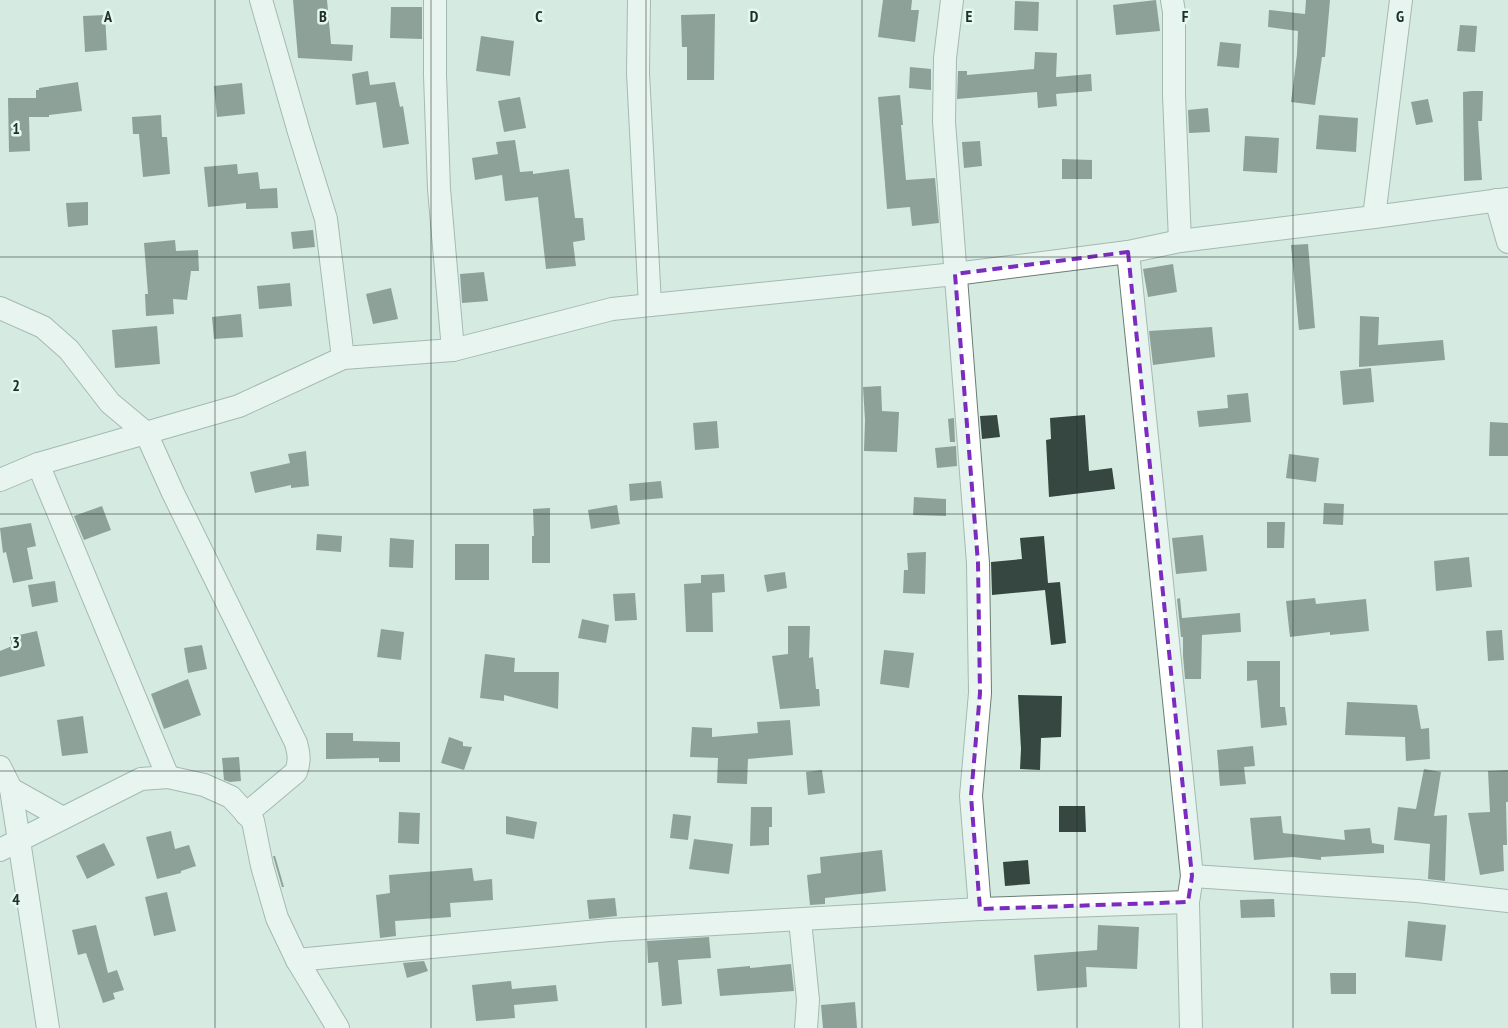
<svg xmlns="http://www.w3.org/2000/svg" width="1508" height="1028" font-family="'PT Sans Narrow',sans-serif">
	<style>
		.building { fill: #354740 }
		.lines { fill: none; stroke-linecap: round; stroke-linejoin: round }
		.minor-casing { stroke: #697d74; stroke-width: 24 }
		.minor { stroke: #fff; stroke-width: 22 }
		.marked { fill: none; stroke: #7b2cbf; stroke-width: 4; stroke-dasharray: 10 6; stroke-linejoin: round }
		.grid { fill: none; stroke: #252d2a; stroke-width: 1; stroke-opacity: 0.55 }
		.grid-label { font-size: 16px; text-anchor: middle; font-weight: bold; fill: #252d2a; stroke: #e2f9ef; stroke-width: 5; stroke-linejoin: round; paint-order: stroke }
	</style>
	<rect width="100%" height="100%" fill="#d5ebe2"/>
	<g class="building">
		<polygon points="293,0 327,0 331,44 353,45 352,61 298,58"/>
		<polygon points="883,0 912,0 911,10 919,10 915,42 878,37"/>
		<polygon points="1156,0 1160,31 1116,35 1113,5"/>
		<polygon points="1306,0 1330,0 1325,57 1322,57 1315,105 1291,102 1297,54 1298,31 1268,27 1269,10 1305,14"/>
		<polygon points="1015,1 1039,2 1038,31 1014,30"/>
		<polygon points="391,7 422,7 422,39 390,38"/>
		<polygon points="715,14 714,80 687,80 687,47 682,47 681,15"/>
		<polygon points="105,15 107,50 85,52 83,16"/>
		<polygon points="1460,25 1477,26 1475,52 1457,51"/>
		<polygon points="481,36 514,41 510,76 476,71"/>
		<polygon points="1220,42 1241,44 1239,68 1217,66"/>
		<polygon points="1035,52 1057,53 1056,77 1091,74 1092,91 1056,94 1057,106 1038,108 1037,92 957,99 958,71 967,71 967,75 1034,69"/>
		<polygon points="910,67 931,69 931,90 909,88"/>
		<polygon points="368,71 370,85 395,82 400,107 403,106 409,144 383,148 376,102 356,105 352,74"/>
		<polygon points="78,82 82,111 49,115 49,117 29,117 30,151 9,152 8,98 36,98 36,90 39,90 39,88"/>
		<polygon points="242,83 245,114 217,117 214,86"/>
		<polygon points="1472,91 1483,91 1482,121 1478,121 1482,180 1464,181 1463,92"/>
		<polygon points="900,95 903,125 901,125 906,180 935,178 939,223 912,226 910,207 887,209 878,97"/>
		<polygon points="520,97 526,128 504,132 498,101"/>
		<polygon points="1428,99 1433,122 1416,125 1411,102"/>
		<polygon points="1208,108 1210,132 1189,133 1188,110"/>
		<polygon points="161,115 162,137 167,137 170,174 143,177 139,134 133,134 132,117"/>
		<polygon points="1319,115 1358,118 1356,152 1316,149"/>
		<polygon points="1245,136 1279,138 1277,173 1243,171"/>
		<polygon points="515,140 520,172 533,171 533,174 569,169 575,218 583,218 585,240 573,242 576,266 546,269 538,197 505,201 502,175 475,180 472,158 498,154 496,142"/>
		<polygon points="980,141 982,166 964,168 962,142"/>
		<polygon points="1062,159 1092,160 1092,179 1062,179"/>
		<polygon points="237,164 238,174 258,172 260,189 277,188 278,208 246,209 246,203 208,207 204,167"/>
		<polygon points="88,202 88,225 68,227 66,203"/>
		<polygon points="313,230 315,247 293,249 291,232"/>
		<polygon points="175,240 176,251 198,250 199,271 191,271 187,300 173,299 174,314 146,316 145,294 148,294 144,243"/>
		<polygon points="1308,244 1315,328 1299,330 1291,245"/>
		<polygon points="1173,264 1177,292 1148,297 1143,269"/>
		<polygon points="484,272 488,301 462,303 460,274"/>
		<polygon points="290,283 292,306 259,309 257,286"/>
		<polygon points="391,288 398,319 373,324 366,294"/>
		<polygon points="241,314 243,337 214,339 212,317"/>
		<polygon points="1360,316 1379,317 1378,345 1443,340 1445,360 1359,367"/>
		<polygon points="157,326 160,364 115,368 112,330"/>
		<polygon points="1212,327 1215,357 1153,365 1149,331"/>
		<polygon points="1371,368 1374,402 1343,405 1340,371"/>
		<polygon points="881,386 882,411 899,412 897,452 864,451 865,420 863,387"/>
		<polygon points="1248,393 1251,422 1199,427 1197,411 1228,408 1227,395"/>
		<polygon points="997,415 1000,437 982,439 980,416"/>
		<polygon points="1085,415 1089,471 1112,468 1115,489 1049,497 1046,440 1051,439 1050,418"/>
		<polygon points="954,418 955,442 950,442 948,419"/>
		<polygon points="717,421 719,448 695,450 693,423"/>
		<polygon points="1490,422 1508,423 1508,456 1489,456"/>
		<polygon points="956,446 957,466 937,468 935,448"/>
		<polygon points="306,451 309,486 291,488 291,485 255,493 250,472 290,463 288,454"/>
		<polygon points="1289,454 1319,458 1316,482 1286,478"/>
		<polygon points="661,481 663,498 630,501 629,484"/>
		<polygon points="914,497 946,499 946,516 913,515"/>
		<polygon points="1324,503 1344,504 1343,525 1323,524"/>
		<polygon points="617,505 620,524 591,529 588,510"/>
		<polygon points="102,506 111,530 84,540 74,516"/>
		<polygon points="550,508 550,563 532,563 532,536 534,536 533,509"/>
		<polygon points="1267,522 1285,522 1284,548 1267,548"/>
		<polygon points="31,523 36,546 27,548 33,579 13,583 6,552 3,553 0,528"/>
		<polygon points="317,534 342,536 341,552 316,550"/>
		<polygon points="1203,535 1207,571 1176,574 1172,538"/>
		<polygon points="1044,536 1048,583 1060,582 1066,643 1051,645 1045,590 992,595 991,562 1022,559 1020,538"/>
		<polygon points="390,538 414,540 413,568 389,567"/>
		<rect x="455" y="544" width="34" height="36"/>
		<polygon points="926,552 925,594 903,593 904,570 908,570 907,553"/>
		<polygon points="1469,557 1472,587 1436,591 1434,561"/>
		<polygon points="785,572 787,588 767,592 764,575"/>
		<polygon points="724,574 725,592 712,593 713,632 686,632 684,584 701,583 701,575"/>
		<polygon points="55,581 58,602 32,607 28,585"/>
		<polygon points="635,593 637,620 615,621 613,594"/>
		<polygon points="1180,598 1182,618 1240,613 1241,632 1202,635 1201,679 1185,679 1183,656 1183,637 1181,637 1177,599"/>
		<polygon points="1315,598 1316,604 1366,599 1369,631 1330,635 1330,632 1290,637 1286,601"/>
		<polygon points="582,619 609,625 606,643 578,638"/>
		<polygon points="788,626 810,626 809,658 813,657 816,689 819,689 820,706 780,709 772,656 788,654"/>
		<polygon points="381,629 404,632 401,660 377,657"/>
		<polygon points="1502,630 1504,660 1488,661 1486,631"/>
		<polygon points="37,631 45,666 0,677 0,651 12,646 10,637"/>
		<polygon points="202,645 207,669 188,673 184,648"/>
		<polygon points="884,650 914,653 909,688 880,684"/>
		<polygon points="485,654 515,658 514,672 559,672 558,709 504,695 504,701 480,698"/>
		<polygon points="1247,661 1280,661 1280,707 1285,707 1287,725 1261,728 1257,680 1247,681"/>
		<polygon points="188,679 201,715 164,729 151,694"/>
		<polygon points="1018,695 1062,696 1061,737 1041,738 1040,770 1020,769 1021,749"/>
		<polygon points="1347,702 1417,705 1421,729 1429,728 1430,759 1406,761 1405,737 1345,735"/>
		<polygon points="83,716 88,753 62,756 57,720"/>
		<polygon points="790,720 793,755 748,759 747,784 717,783 718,758 690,757 692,727 712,728 712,737 758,733 757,722"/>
		<polygon points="326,733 353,733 353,741 400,742 400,762 379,762 379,758 326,759"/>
		<polygon points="449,737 463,742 463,746 472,747 464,770 441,763"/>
		<polygon points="1253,746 1255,766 1244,767 1246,784 1220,786 1217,750"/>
		<polygon points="239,757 241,781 230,782 224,780 222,758"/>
		<polygon points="1424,769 1441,772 1434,816 1447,815 1445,881 1428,879 1430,844 1394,840 1398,807 1416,809"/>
		<polygon points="822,770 825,793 808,795 806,772"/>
		<polygon points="1508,770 1508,802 1506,802 1507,845 1503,845 1504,871 1480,875 1468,813 1490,812 1488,771"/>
		<polygon points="1059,806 1085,806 1086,832 1059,832"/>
		<polygon points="751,807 772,807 772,827 769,827 769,845 750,846"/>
		<polygon points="399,812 420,813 419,844 398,843"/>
		<polygon points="673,814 691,816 688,840 670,838"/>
		<polygon points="506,816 537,822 534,839 506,834"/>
		<polygon points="1281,816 1283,833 1345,840 1344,830 1370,828 1372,843 1384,845 1384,853 1321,857 1321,860 1293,857 1254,860 1250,818"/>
		<polygon points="171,831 175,849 189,845 196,866 181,871 181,873 157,879 146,837"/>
		<polygon points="694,839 733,844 729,874 689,869"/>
		<polygon points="104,843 115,865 87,879 76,856"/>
		<polygon points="882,850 886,891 825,898 825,904 810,905 807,875 821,873 820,857"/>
		<polygon points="273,856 275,856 284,887 282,887"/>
		<polygon points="1028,860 1030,884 1005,886 1003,862"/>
		<polygon points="472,868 474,881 492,879 493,900 450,903 451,917 395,921 396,936 380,938 376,895 390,893 389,875"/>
		<polygon points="167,892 176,931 154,936 145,897"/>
		<polygon points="615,898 617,916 589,919 587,900"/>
		<polygon points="1274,899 1275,917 1241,918 1240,900"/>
		<polygon points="1408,921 1446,925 1442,961 1405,957"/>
		<polygon points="96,925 108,973 117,970 124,990 113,993 115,999 103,1003 86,953 78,955 72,930"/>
		<polygon points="1098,925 1139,927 1137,969 1086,967 1087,987 1037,991 1034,955 1097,950"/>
		<polygon points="709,937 711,958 678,960 682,1004 662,1006 658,962 648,963 647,941"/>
		<polygon points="424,961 428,971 407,978 403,963"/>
		<polygon points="791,964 794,991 720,996 717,969 750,966 750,968"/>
		<polygon points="1330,973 1356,973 1356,994 1331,994"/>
		<polygon points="511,981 512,989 556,985 558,1001 514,1005 515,1018 476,1021 472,985"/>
		<polygon points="855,1002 857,1028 823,1028 821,1005"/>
	</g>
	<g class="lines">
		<defs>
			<g id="minor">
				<polyline points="261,0 299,132 326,219 343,358"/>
				<polyline points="435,0 435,75 439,189 453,350"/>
				<polyline points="639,0 638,73 650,305"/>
				<polyline points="952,0 945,58 944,122 978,563 980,693 971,796 980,909"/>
				<polyline points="1172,0 1174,12 1174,95 1180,241"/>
				<polyline points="1496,200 1508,242"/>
				<polyline points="1374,217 1401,0"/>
				<polyline points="1128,252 1192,876 1188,902 1191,1028"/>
				<path d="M0,308l43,19 26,23 41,53 36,30 27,60 123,250c3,11 4,18 0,29l-50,42"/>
				<polyline points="38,464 168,777"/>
				<polyline points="0,480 38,464 239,406 343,358 453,350 612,309 955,274 1128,252 1180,241 1374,217 1508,199"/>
				<polyline points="0,767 11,789 48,1028"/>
				<polyline points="11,789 63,818"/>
				<polyline points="0,850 141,779 168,777 204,785 231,797 253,821 262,866 277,918 297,960 338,1028"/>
				<polyline points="1192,876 1417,891 1508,901"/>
				<polyline points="800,920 808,1000 806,1028"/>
				<polyline points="297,960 609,930 980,909 1188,902"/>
			</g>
		</defs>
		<use href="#minor" class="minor-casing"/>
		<use href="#minor" class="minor"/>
	</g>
	<path d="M0 0H1508V1028H0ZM1128,252l64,624 -4,26 -208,7 -9,-113 9,-103 -2,-130 -23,-289z" fill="#d5ebe2" fill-opacity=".55" fill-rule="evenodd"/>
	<path class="marked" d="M1128,252l64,624 -4,26 -208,7 -9,-113 9,-103 -2,-130 -23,-289z"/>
	<path class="grid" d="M215,0v1028M431,0v1028M646,0v1028M862,0v1028M1077,0v1028M1293,0v1028M0,257h1508M0,514h1508M0,771h1508"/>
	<g class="grid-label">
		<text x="108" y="22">A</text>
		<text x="323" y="22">B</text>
		<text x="539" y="22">C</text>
		<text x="754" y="22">D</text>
		<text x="969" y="22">E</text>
		<text x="1185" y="22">F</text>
		<text x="1400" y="22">G</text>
		<text x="16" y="134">1</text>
		<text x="16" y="391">2</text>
		<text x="16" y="648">3</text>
		<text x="16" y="905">4</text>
	</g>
</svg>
